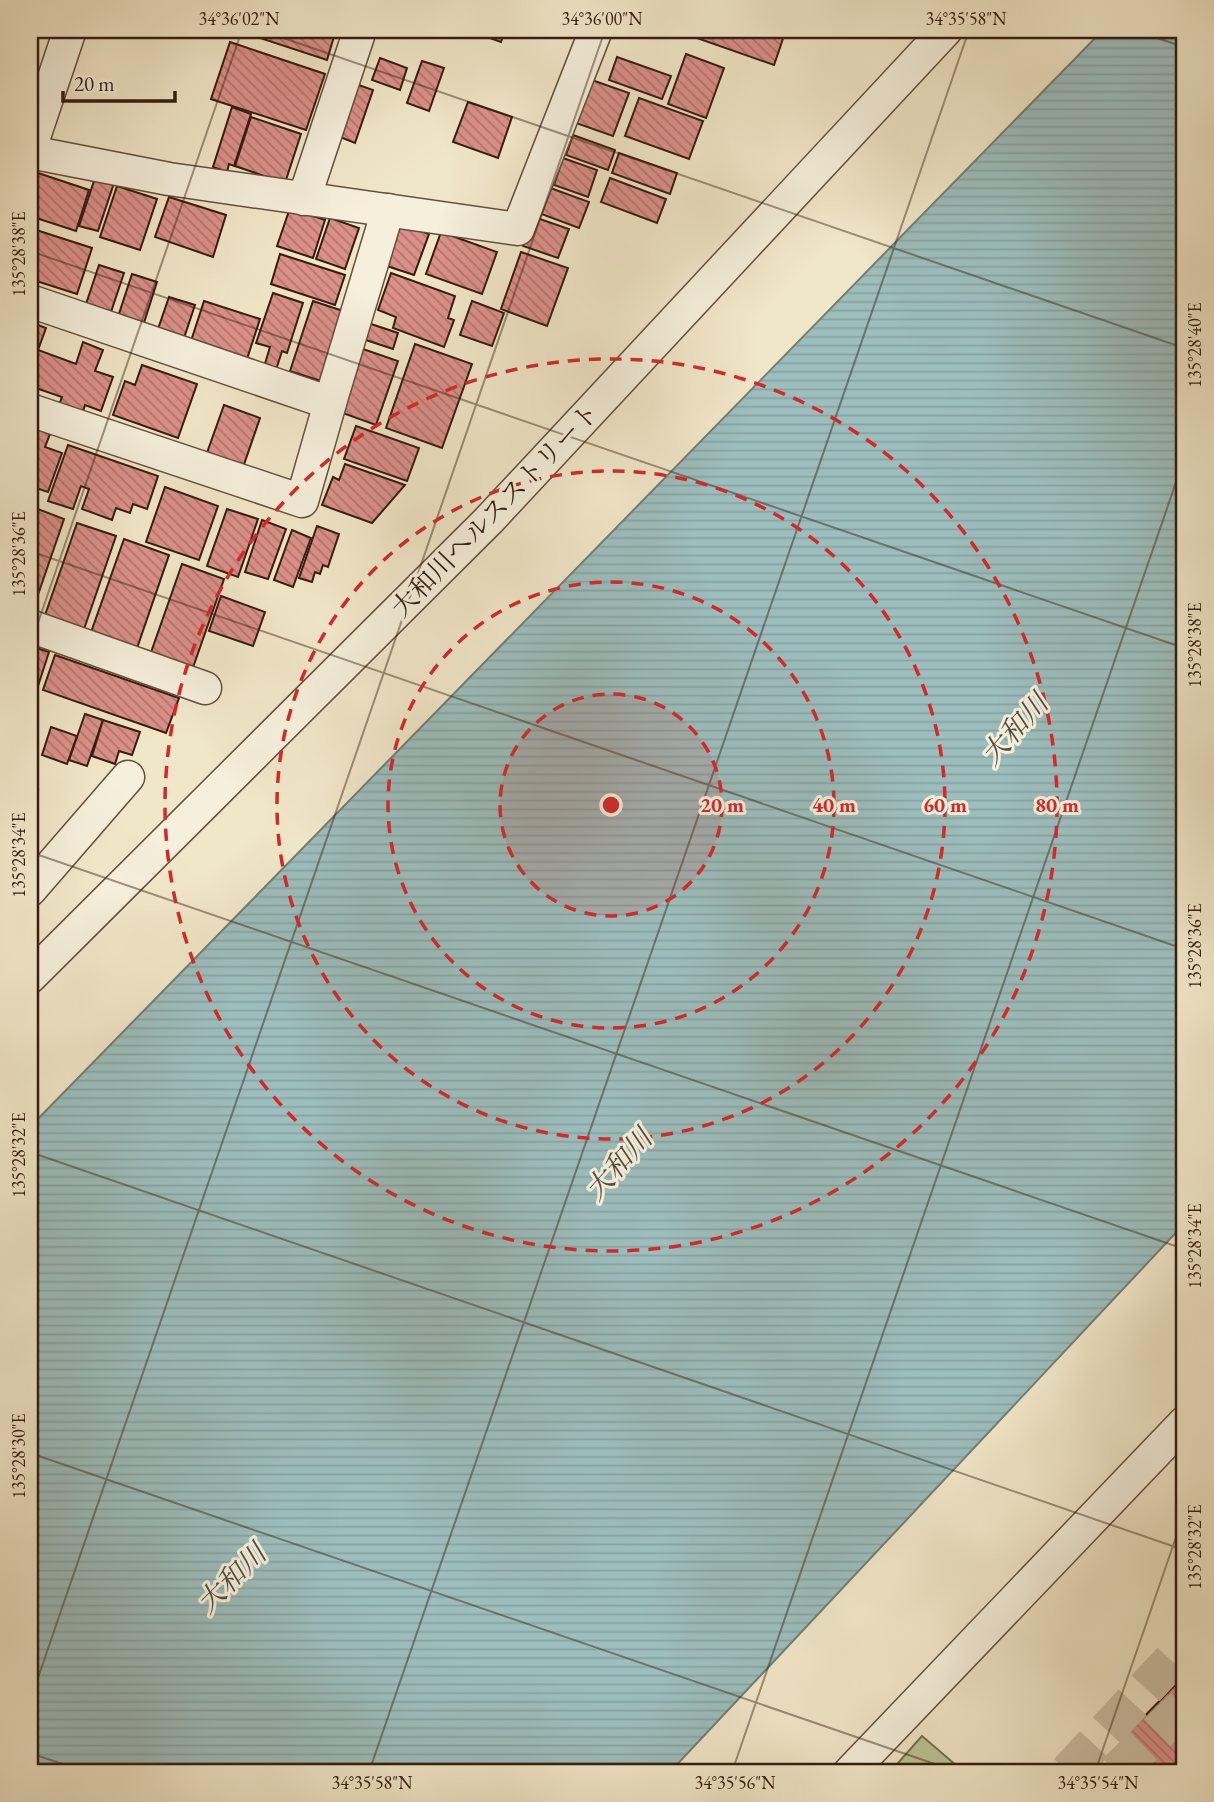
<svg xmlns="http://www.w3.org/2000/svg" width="1214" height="1802" font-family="'EB Garamond','Noto Serif JP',serif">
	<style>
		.park { fill: #bac495; stroke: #777052; stroke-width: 2 }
		.water { fill: url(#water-rules); stroke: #727e77; stroke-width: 2 }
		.building { fill: url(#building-back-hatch); stroke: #341d0e; stroke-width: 2 }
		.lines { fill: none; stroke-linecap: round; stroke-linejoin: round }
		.highway-tunnel { stroke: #cabea3; stroke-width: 38; stroke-dasharray: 38 19; stroke-linecap: butt }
		.street-casing { stroke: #634f3c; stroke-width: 35 }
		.street { stroke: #f5efdb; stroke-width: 32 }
		.ticks { fill: none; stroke: #341d0e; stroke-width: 2; stroke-opacity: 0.45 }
		.ring { fill: none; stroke: #d62828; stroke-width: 3.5; stroke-dasharray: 12 9 }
		.labels { text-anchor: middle; stroke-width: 6; stroke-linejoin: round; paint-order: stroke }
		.street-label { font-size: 26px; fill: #341d0e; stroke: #f5efdb }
		.water-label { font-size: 28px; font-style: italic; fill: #534d43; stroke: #f5efdb }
		.centre { fill: #d62828; stroke: #f5efdb; stroke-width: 3.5 }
		.ring-label { font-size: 21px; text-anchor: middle; font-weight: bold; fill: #d62828; stroke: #f5efdb; stroke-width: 6; stroke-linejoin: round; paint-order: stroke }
		.neatline { fill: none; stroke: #341d0e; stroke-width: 2.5 }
		.ticks-label { font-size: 18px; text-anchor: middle; fill: #341d0e }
	</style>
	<defs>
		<pattern id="water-rules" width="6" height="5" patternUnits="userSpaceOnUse" patternTransform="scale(1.75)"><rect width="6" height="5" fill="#9cbebd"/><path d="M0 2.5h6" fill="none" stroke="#87a3a1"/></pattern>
		<pattern id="building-back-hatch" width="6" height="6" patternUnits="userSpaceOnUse" patternTransform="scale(1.75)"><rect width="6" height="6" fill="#db9089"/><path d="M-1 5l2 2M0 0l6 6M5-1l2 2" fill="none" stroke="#b2756e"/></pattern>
	</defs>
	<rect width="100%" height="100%" fill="#f0e6c8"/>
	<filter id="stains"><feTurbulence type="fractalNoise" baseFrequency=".00286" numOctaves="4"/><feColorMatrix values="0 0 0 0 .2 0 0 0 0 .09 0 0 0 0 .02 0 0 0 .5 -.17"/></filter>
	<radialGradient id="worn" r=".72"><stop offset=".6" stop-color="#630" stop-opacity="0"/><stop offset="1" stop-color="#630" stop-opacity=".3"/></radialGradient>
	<polygon class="park" points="922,1736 964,1772 890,1772"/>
	<polygon class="water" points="1103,30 1184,30 1184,1224 670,1772 30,1772 30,1127"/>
	<g class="building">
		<polygon points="236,30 336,30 327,60"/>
		<polygon points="467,30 505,30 501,42"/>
		<polygon points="694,30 786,30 774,65 691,36"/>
		<polygon points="230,42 325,74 306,130 211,99"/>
		<polygon points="686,54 724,68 706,118 668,104"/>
		<polygon points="617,57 671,76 662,99 609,80"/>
		<polygon points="380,58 407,68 400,90 372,80"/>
		<polygon points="422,61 444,68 429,111 407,103"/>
		<polygon points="30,71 37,74 30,94"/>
		<polygon points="589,79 629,93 613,136 573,122"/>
		<polygon points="353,83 373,90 355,143 335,135"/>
		<polygon points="639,98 703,121 689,159 625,136"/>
		<polygon points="468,102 512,117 498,158 453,142"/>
		<polygon points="232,107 251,114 234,166 229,164 227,172 213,167"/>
		<polygon points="251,117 301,134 285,183 235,166"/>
		<polygon points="573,135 615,150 608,170 566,155"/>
		<polygon points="619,153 677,173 670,194 612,173"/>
		<polygon points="563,158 597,170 588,197 554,185"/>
		<polygon points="32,171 89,190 76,231 30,216"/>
		<polygon points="96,175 115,180 98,231 79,226"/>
		<polygon points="610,178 666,199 657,223 601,202"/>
		<polygon points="117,186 157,199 140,250 100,237"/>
		<polygon points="545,186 589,202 579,228 536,212"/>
		<polygon points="169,197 226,215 213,257 155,237"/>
		<polygon points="290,208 325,220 313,258 277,246"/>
		<polygon points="534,217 569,229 558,258 523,246"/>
		<polygon points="330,218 359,228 345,269 316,259"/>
		<polygon points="393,221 429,234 414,275 378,263"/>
		<polygon points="30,228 92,248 77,294 30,279"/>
		<polygon points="441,232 497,252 482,294 426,274"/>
		<polygon points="521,252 568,268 547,326 501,309"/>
		<polygon points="280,254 345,275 335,305 271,284"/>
		<polygon points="99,265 124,273 110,315 85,307"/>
		<polygon points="391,273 455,296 448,318 454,320 444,347 393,328 396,317 378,310"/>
		<polygon points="132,274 157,282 142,329 117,320"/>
		<polygon points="273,293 303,303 287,353 282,351 276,370 264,367 270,347 256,343"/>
		<polygon points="169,297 195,305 183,341 157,332"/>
		<polygon points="204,301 260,319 247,359 191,341"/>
		<polygon points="313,301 349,313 327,383 290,371"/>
		<polygon points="472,301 504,313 492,346 460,335"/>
		<polygon points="30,322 46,328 38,350 76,364 83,342 103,350 95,371 113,377 101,411 85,405 81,418 57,410 62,397 30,386"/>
		<polygon points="368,323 398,333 393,349 363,339"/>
		<polygon points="415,344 472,364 442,448 386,428"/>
		<polygon points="360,348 398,361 376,425 337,411"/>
		<polygon points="142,365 197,384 178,438 113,415 125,381 135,385"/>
		<polygon points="224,405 260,418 240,476 203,464"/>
		<polygon points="30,426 50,434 45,447 62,453 48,492 30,486"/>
		<polygon points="356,426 419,448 407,481 344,459"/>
		<polygon points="68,445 158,476 147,509 133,504 130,513 116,508 112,520 82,509 89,489 81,486 73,509 48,501"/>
		<polygon points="345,464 405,485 372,523 322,505 333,477 339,480"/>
		<polygon points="165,487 218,506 199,560 146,542"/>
		<polygon points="30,506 64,519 30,618"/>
		<polygon points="227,509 258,519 238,577 207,566"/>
		<polygon points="262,520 286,529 268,579 245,572"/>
		<polygon points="77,523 116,536 82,635 43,621"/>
		<polygon points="317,526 339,534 328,567 323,565 320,574 315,572 312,582 299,578"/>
		<polygon points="292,530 311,538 293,587 274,580"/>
		<polygon points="124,539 169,555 135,654 89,638"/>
		<polygon points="182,564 224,579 190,676 148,661"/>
		<polygon points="221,596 265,612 253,646 209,631"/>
		<polygon points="30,646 49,652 38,686 30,684"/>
		<polygon points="55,655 179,698 166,733 43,690"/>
		<polygon points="85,714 103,720 87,766 69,760"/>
		<polygon points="103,720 140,732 132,755 119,751 115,764 92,756"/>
		<polygon points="51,727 77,736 67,764 42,755"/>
		<polygon points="30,787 38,790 30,812"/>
		<polygon points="1184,1676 1184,1772 1154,1772 1121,1740"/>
	</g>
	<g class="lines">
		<g class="highway-tunnel">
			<polyline points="1068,1772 1184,1647"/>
			<polyline points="1116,1772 1184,1707"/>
		</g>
		<defs>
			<g id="street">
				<polyline points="30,149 70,30"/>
				<polyline points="30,152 169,179 518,229 596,30"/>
				<polyline points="304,199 360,30"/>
				<polyline points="30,301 330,403 388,210"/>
				<polyline points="30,410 302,501 330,403"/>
				<polyline points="30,626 205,688"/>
				<polyline points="30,890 128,777"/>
				<polyline points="30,977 489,520 946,30"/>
				<polyline points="850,1772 1184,1423"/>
			</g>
		</defs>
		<use href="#street" class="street-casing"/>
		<use href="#street" class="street"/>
	</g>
	<path class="ticks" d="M260,30l924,318M1133,30l51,17M30,251l1154,397M30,551l1154,398M30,646l212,-616M30,852l1154,397M30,1152l1154,398M30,1453l928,319M30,1701l575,-1671M30,1753l56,19M369,1772l600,-1742M732,1772l452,-1313M1095,1772l89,-258"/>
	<circle cx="611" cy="805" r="111" fill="#d62828" fill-opacity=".12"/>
	<g class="ring">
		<circle cx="611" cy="805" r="111"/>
		<circle cx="611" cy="805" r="223"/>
		<circle cx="611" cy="805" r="334"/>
		<circle cx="611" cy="805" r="446"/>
	</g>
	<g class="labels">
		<g class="street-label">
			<text transform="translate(495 510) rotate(-46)" y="9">大和川ヘルスストリート</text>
		</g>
		<g class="water-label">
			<text transform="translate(1014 729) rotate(-48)" y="10">大和川</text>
			<text transform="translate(618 1164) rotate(-48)" y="10">大和川</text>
			<text transform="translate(231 1578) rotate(-45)" y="10">大和川</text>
		</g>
	</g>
	<circle cx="611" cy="805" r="10" class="centre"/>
	<g class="ring-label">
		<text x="722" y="812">20 m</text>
		<text x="834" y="812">40 m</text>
		<text x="945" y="812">60 m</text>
		<text x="1057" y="812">80 m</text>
	</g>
	<rect width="1214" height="1802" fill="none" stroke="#f0e6c8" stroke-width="77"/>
	<path d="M63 91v10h112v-10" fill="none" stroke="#341d0e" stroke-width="3.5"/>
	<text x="74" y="91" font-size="21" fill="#341d0e" stroke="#f5efdb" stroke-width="5" paint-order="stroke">20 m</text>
	<rect x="38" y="38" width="1138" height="1726" class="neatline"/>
	<g class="ticks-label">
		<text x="239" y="25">34°36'02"N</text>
		<text x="602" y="25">34°36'00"N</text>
		<text x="966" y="25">34°35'58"N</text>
		<text transform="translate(19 254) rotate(-90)" y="6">135°28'38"E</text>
		<text transform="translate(1195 345) rotate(-90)" y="6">135°28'40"E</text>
		<text transform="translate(19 554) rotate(-90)" y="6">135°28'36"E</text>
		<text transform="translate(1195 645) rotate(-90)" y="6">135°28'38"E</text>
		<text transform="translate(19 855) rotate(-90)" y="6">135°28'34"E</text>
		<text transform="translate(1195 946) rotate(-90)" y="6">135°28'36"E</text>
		<text transform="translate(19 1155) rotate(-90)" y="6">135°28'32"E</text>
		<text transform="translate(1195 1246) rotate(-90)" y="6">135°28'34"E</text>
		<text transform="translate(19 1456) rotate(-90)" y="6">135°28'30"E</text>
		<text transform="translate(1195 1547) rotate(-90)" y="6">135°28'32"E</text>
		<text x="372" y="1789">34°35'58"N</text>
		<text x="735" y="1789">34°35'56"N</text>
		<text x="1098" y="1789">34°35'54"N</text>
	</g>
	<rect width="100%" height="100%" filter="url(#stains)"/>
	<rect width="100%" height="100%" fill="url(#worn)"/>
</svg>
